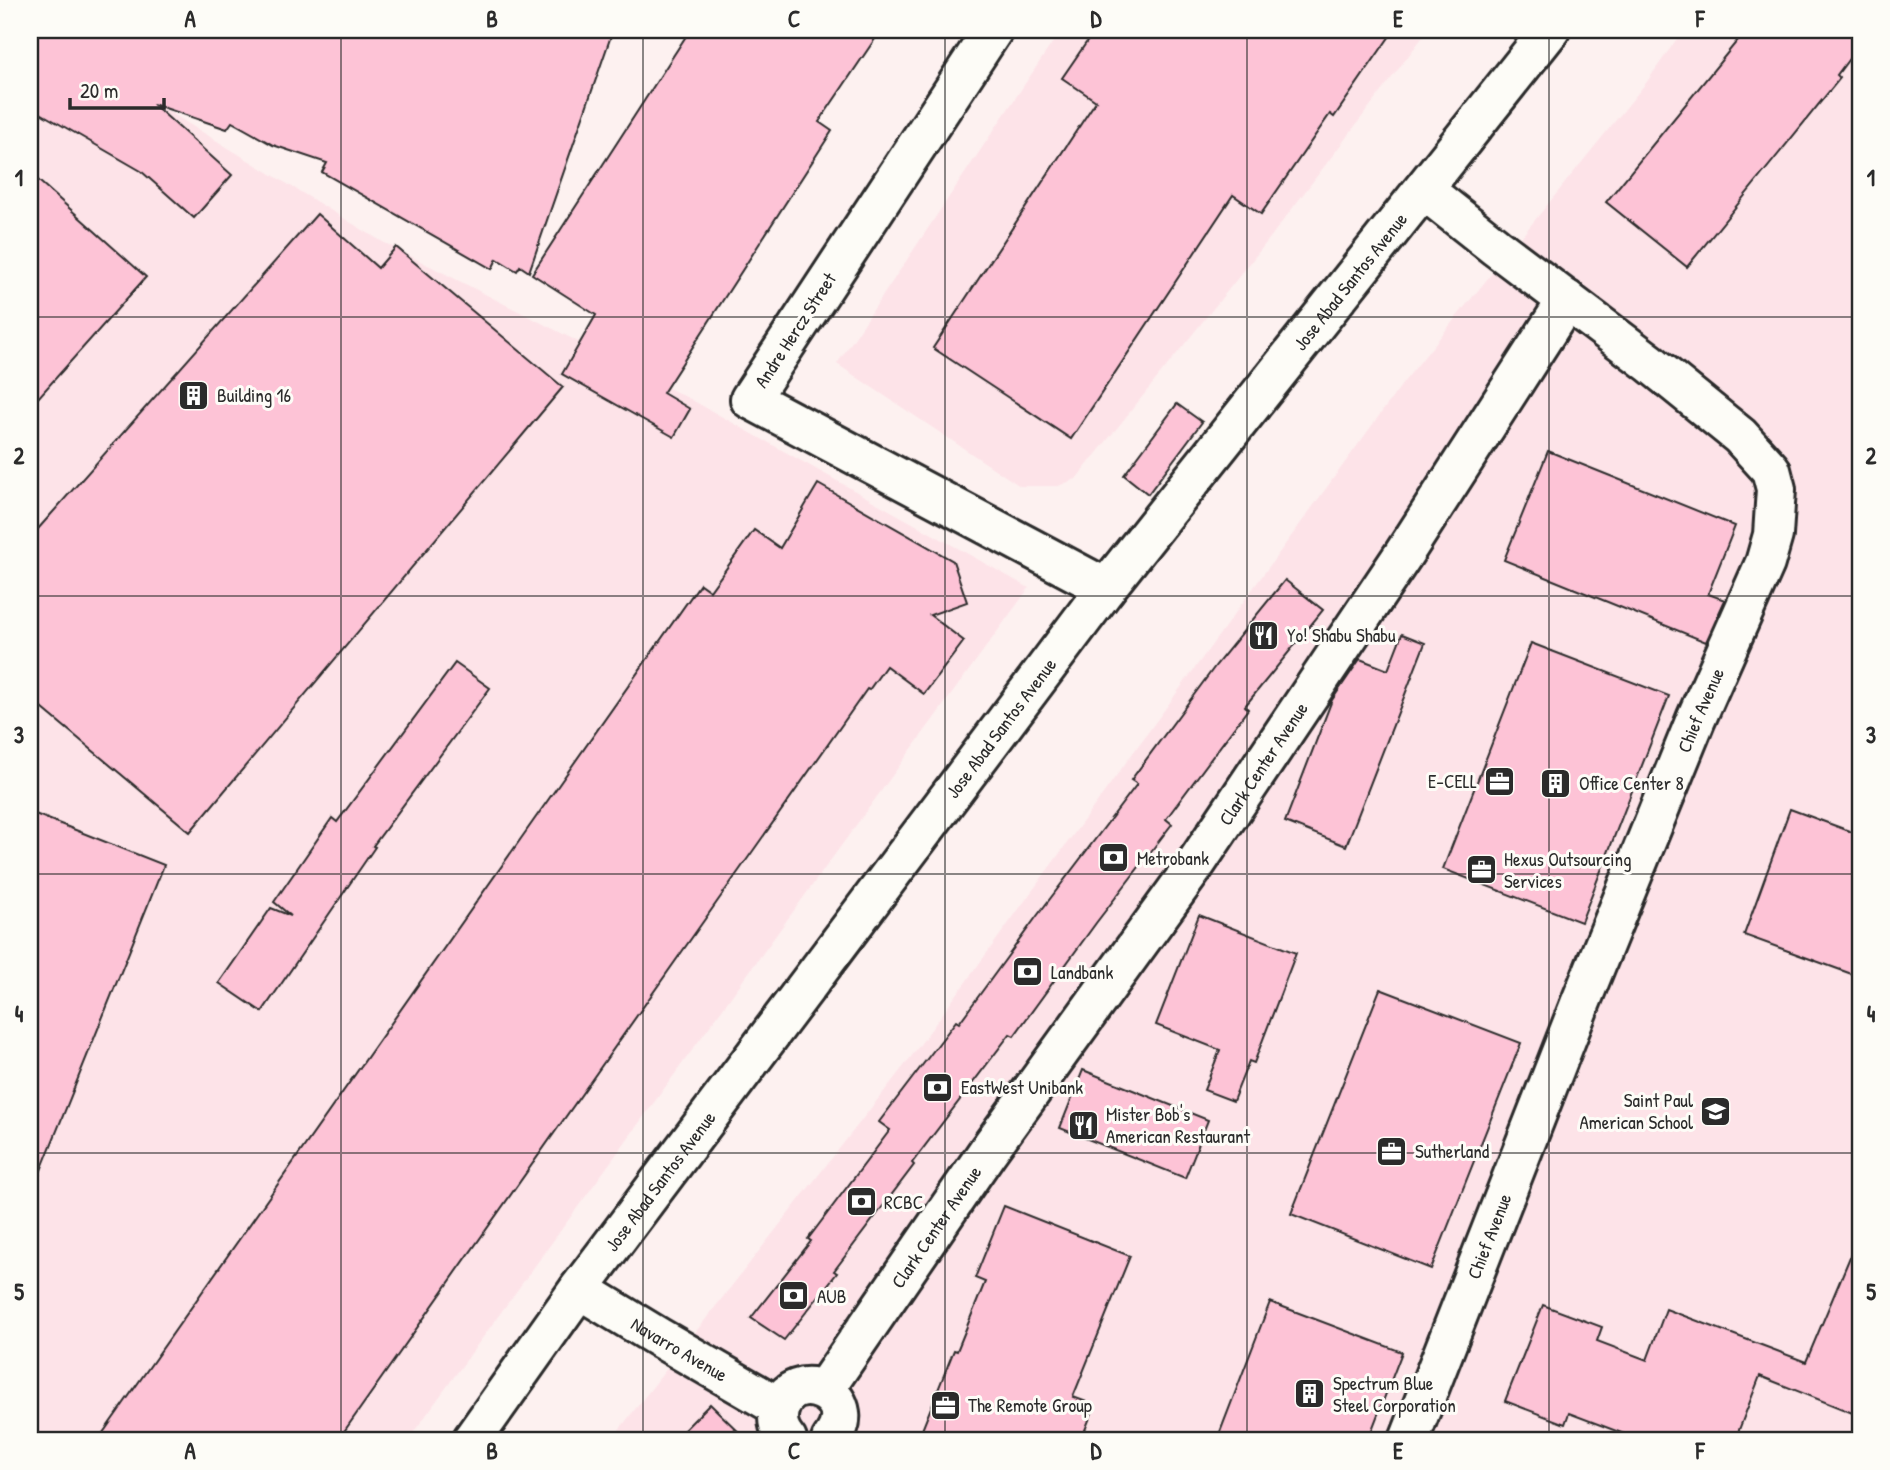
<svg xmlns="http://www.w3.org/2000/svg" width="1890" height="1470" font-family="'Patrick Hand',sans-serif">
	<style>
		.built { fill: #fde3e8 }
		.building { fill: #fdc3d6; stroke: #2b2b2b; stroke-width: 2 }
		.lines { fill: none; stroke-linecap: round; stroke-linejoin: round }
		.minor-casing { stroke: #2b2b2b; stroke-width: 44 }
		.major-casing { stroke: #2b2b2b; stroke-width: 44 }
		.minor { stroke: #fdfcf7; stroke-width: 38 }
		.major { stroke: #fdfcf7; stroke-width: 38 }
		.grid { fill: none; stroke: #2b2b2b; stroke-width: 2; stroke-opacity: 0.55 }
		.labels { text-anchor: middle; stroke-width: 6; stroke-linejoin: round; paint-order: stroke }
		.street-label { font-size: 19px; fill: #2b2b2b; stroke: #fdfcf7 }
		.poi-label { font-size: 19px; fill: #2b2b2b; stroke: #fdfcf7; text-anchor: start }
		.neatline { fill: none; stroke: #2b2b2b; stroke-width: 2.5 }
		.grid-label { font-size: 23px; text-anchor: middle; font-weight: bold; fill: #2b2b2b }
	</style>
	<rect width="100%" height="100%" fill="#fdf1f0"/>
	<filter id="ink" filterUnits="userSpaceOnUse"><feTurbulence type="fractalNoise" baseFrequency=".0143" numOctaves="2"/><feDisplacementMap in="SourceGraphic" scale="14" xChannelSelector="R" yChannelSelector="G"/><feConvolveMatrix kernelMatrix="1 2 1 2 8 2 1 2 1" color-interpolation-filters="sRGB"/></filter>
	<g filter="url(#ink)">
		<g class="built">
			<polygon points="30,30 35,30 381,241 692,400 1029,588 408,1440 30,1440"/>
			<polygon points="1061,30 1428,30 1266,243 1076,479 1058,486 1020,486 837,364"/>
			<polygon points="1683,30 1860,30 1860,1440 611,1440 911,1057 1403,383 1646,83"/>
		</g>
		<g class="building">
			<polygon points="30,30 613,30 529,272 520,266 517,271 497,259 492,269 322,172 327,163 273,145 232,122 227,129 153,104 232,175 194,218 141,171 30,107"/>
			<polygon points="690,30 881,30 819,122 832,131 663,393 690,409 674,437 562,374 596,315 532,274"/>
			<polygon points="1095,30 1394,30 1334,117 1330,114 1261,214 1233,195 1071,439 933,348 1096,101 1062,78"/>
			<polygon points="1746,30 1860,30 1860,44 1837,75 1840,78 1687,267 1606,202"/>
			<polygon points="30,173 146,277 30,407"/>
			<polygon points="317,214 378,268 396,247 563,387 190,832 30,698 30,538"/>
			<polygon points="1177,404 1202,422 1148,494 1124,475"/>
			<polygon points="1548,451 1735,526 1708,594 1725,600 1706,642 1504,560"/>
			<polygon points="818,484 953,561 967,602 930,615 964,641 924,694 886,666 869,690 867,689 338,1440 98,1440 700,584 710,591 754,530 780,548"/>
			<polygon points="1285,580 1323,610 1245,706 1248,709 1166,819 1172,824 1096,923 1014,1036 1010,1034 912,1163 914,1165 834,1271 837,1273 784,1340 751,1318 811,1241 808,1239 890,1130 879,1122 956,1021 959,1023 1037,916 1137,784 1131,780 1216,665"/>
			<polygon points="1402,634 1425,643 1346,846 1285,822 1332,700 1360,659 1388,670"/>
			<polygon points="1531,643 1669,696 1581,922 1443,869"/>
			<polygon points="455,663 490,688 373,846 375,847 262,1012 219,983 271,908 291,916 274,902 332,818 337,822"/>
			<polygon points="1790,809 1860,835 1860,977 1744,935"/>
			<polygon points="30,812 164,865 31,1195 30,1195"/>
			<polygon points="1199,915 1296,953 1254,1063 1249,1061 1233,1101 1204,1090 1220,1050 1156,1025"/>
			<polygon points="1380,989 1521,1043 1431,1269 1291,1214"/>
			<polygon points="1083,1070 1208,1120 1185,1178 1060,1128"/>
			<polygon points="1004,1206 1130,1256 1073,1397 1095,1405 1081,1440 918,1440 954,1350 957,1351 985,1282 975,1278"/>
			<polygon points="1860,1233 1860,1416 1760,1376 1735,1440 1640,1440 1569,1413 1565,1424 1505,1401 1543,1305 1602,1327 1597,1341 1647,1360 1666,1309 1806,1362"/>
			<polygon points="1270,1302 1402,1352 1368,1440 1217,1440"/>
			<polygon points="710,1404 747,1440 674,1440"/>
		</g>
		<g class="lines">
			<defs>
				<g id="minor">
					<polyline points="993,30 750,399 1106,588"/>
					<path id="s1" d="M579,1289l79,48 121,70"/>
					<path id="s2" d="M824,1390l164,-239 205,-283 210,-313 164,-255"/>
					<path d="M787,1440c-7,-8 -11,-19 -8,-30 12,-46 87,-16 52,30"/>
					<path id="s3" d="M1409,1440l171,-436 116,-285 69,-156 8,-28 3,-46 -5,-19 -31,-34 -90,-73 -154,-116 -72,-57"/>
				</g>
				<g id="major">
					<path id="s4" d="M472,1440l107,-151 527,-701 444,-558"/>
				</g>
			</defs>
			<use href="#minor" class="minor-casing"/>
			<use href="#major" class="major-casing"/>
			<use href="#minor" class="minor"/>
			<use href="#major" class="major"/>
		</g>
	</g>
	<path class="grid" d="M341,30v1410M643,30v1410M945,30v1410M1247,30v1410M1549,30v1410M30,317h1830M30,596h1830M30,874h1830M30,1153h1830"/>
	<defs>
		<symbol id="building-square" viewBox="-11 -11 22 22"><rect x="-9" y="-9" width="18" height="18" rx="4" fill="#2b2b2b" stroke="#fdfcf7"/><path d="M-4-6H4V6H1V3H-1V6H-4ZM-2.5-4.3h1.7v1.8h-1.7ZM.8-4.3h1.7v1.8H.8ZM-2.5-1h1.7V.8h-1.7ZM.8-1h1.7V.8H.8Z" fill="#fff"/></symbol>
		<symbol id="restaurant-square" viewBox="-11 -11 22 22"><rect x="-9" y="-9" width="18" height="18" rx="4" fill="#2b2b2b" stroke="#fdfcf7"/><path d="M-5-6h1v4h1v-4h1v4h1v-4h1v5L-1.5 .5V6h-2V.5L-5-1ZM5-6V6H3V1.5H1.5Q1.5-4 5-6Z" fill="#fff"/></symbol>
		<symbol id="office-square" viewBox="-11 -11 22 22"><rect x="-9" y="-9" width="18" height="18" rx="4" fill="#2b2b2b" stroke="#fdfcf7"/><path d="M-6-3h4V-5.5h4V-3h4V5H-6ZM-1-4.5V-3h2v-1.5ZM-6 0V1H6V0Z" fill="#fff"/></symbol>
		<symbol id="bank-square" viewBox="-11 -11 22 22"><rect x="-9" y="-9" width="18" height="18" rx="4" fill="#2b2b2b" stroke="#fdfcf7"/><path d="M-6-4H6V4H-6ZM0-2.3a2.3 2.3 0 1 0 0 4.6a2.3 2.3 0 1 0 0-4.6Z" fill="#fff"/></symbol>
		<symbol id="school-square" viewBox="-11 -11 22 22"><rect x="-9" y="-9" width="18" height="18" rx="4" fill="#2b2b2b" stroke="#fdfcf7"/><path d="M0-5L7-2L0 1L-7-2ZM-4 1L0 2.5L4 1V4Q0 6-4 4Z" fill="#fff"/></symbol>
	</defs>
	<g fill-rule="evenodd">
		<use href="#building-square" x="176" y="378" width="35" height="35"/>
		<use href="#restaurant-square" x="1246" y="618" width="35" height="35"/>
		<use href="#office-square" x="1482" y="764" width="35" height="35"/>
		<use href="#building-square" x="1538" y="766" width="35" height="35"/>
		<use href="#bank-square" x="1096" y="840" width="35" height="35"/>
		<use href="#office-square" x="1464" y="852" width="35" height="35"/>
		<use href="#bank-square" x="1010" y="954" width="35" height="35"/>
		<use href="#bank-square" x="920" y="1070" width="35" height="35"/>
		<use href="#school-square" x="1698" y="1094" width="35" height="35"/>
		<use href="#restaurant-square" x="1066" y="1108" width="35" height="35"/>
		<use href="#office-square" x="1374" y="1134" width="35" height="35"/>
		<use href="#bank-square" x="844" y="1184" width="35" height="35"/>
		<use href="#bank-square" x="776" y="1278" width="35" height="35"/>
		<use href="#building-square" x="1292" y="1376" width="35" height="35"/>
		<use href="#office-square" x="928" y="1388" width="35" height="35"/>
	</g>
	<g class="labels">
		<g class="street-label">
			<text dy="7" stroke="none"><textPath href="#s4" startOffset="1454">Jose Abad Santos Avenue</textPath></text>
			<text transform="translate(795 330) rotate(-57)" y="7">Andre Hercz Street</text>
			<text dy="7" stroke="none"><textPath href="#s3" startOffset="786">Chief Avenue</textPath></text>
			<text dy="7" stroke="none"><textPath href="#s4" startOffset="887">Jose Abad Santos Avenue</textPath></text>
			<text dy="7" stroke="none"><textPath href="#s2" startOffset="765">Clark Center Avenue</textPath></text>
			<text dy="7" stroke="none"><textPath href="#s4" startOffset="320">Jose Abad Santos Avenue</textPath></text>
			<text dy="7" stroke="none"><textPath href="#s2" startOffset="198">Clark Center Avenue</textPath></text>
			<text dy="7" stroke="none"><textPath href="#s3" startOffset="219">Chief Avenue</textPath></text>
			<text dy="7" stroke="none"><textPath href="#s1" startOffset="117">Navarro Avenue</textPath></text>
		</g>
		<g class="poi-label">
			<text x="217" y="402">Building 16</text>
			<text x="1287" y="642">Yo! Shabu Shabu</text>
			<text x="1477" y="788" text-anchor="end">E-CELL</text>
			<text x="1579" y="790">Office Center 8</text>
			<text x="1137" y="865">Metrobank</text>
			<text x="1504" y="866">Hexus Outsourcing<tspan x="1504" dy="22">Services</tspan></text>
			<text x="1051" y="979">Landbank</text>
			<text x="961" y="1094">EastWest Unibank</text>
			<text x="1693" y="1107" text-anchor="end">Saint Paul<tspan x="1693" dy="22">American School</tspan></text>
			<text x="1106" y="1121">Mister Bob's<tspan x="1106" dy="22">American Restaurant</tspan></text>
			<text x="1415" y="1158">Sutherland</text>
			<text x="884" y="1209">RCBC</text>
			<text x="817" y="1303">AUB</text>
			<text x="1333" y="1390">Spectrum Blue<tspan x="1333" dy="22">Steel Corporation</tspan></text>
			<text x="968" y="1412">The Remote Group</text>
		</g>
	</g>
	<rect width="1890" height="1470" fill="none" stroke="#fdfcf7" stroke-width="77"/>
	<path d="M70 98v10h94v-10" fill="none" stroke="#2b2b2b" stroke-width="3.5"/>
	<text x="80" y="98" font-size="21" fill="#2b2b2b" stroke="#fdfcf7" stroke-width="5" paint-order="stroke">20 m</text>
	<rect x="38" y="38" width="1814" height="1394" class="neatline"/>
	<g class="grid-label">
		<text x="190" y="27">A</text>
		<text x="492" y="27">B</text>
		<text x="794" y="27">C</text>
		<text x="1096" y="27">D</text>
		<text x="1398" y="27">E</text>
		<text x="1700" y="27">F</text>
		<text x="19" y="186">1</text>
		<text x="1871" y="186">1</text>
		<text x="19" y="464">2</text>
		<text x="1871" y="464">2</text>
		<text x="19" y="743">3</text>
		<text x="1871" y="743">3</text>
		<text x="19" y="1022">4</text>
		<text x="1871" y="1022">4</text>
		<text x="19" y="1300">5</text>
		<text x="1871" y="1300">5</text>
		<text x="190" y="1459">A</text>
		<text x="492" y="1459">B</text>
		<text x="794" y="1459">C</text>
		<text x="1096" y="1459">D</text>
		<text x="1398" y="1459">E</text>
		<text x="1700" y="1459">F</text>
	</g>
</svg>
